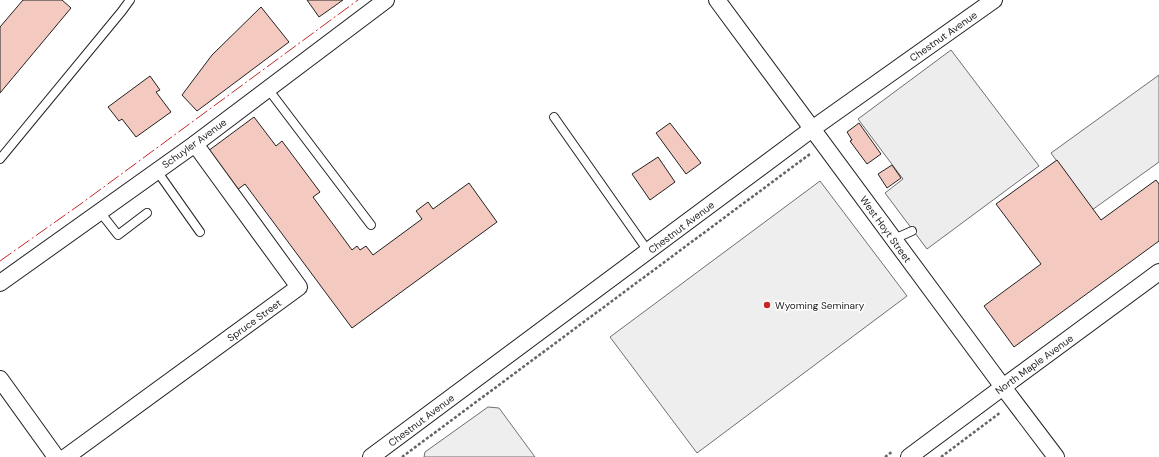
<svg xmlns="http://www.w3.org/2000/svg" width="1159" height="457" font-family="'DM Sans',sans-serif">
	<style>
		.green { fill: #eee; stroke: #6f6f6f }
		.parking { fill: #ededed; stroke: #6f6f6f }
		.building { fill: #f3c9c0; stroke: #222 }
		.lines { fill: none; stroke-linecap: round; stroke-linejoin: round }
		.service-casing { stroke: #222; stroke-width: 10 }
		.minor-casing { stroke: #222; stroke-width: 18 }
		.path { stroke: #646464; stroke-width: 2.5; stroke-dasharray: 3 2; stroke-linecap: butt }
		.service { stroke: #fff; stroke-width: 8 }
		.minor { stroke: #fff; stroke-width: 16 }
		.power { stroke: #c62828; stroke-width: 1; stroke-dasharray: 14 3 2 3; stroke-linecap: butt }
		.poi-dot { fill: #c62828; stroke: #fff; stroke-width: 1.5 }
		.labels { text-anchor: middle; stroke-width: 3; stroke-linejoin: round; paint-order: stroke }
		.street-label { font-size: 10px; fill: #222; stroke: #fff }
		.poi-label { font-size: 10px; fill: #222; stroke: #fff; text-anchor: start }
	</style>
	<rect width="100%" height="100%" fill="#fff"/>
	<g class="green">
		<polygon points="820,181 907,296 697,453 610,337"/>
		<polygon points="488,407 499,408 535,457 424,457 425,452"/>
	</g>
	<g class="parking">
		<polygon points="951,50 1039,166 927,249 885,193 903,179 858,119"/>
		<polygon points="1159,75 1159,162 1092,210 1051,153"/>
	</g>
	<g class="building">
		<polygon points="23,0 62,0 71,8 0,93 0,27"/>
		<polygon points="307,0 343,0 319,17"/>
		<polygon points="261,7 289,42 197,111 182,95 212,55"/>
		<polygon points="150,76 160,90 156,92 171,112 136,137 122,119 119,121 108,107"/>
		<polygon points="254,117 276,146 282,141 320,192 313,197 352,250 357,246 360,250 366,246 373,255 422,219 416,211 428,202 433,209 469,183 497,222 352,328 245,184 233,193 204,154"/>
		<polygon points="670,123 701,163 686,174 656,133"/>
		<polygon points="859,123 881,154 867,164 850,141 852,140 847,132"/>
		<polygon points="658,157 675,182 650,200 632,174"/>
		<polygon points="1057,160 1101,220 1156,180 1159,184 1159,241 1014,347 984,306 1041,264 996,204"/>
		<polygon points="892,165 901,178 887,188 878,174"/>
	</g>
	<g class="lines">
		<defs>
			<g id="service">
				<polyline points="268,89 371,225"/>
				<polyline points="554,117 648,251"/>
				<polyline points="0,159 122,11 130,0"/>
				<polyline points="157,171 200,232"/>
				<polyline points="100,212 118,235 147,213"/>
				<polyline points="894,239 912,231"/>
			</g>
			<g id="minor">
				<polyline points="717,0 1003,387 1056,457"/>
				<polyline points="0,283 195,144 386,0"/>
				<polyline points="0,379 56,457"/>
				<polyline points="66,457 299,287 195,144"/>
				<polyline points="371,457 812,129 994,0"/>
				<polyline points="909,457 1003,387 1159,272"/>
			</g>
		</defs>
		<use href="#service" class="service-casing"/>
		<use href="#minor" class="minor-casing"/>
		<g class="path">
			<polyline points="402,457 810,154"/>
			<polyline points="885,457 893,451"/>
			<polyline points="941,457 1001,412"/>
		</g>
		<use href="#service" class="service"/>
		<use href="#minor" class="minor"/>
		<polyline class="power" points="0,261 82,203 358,0"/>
	</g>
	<circle class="poi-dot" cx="767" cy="305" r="4"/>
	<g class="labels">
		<g class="street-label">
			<text transform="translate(943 36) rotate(-35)" y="4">Chestnut Avenue</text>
			<text transform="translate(194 143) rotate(-36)" y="4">Schuyler Avenue</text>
			<text transform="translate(681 227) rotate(-37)" y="4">Chestnut Avenue</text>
			<text transform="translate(886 229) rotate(54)" y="4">West Hoyt Street</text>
			<text transform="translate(254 320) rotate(-36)" y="4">Spruce Street</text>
			<text transform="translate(1034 364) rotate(-36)" y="4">North Maple Avenue</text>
			<text transform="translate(421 420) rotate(-37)" y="4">Chestnut Avenue</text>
		</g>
		<g class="poi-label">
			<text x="775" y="309">Wyoming Seminary</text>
		</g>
	</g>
</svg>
